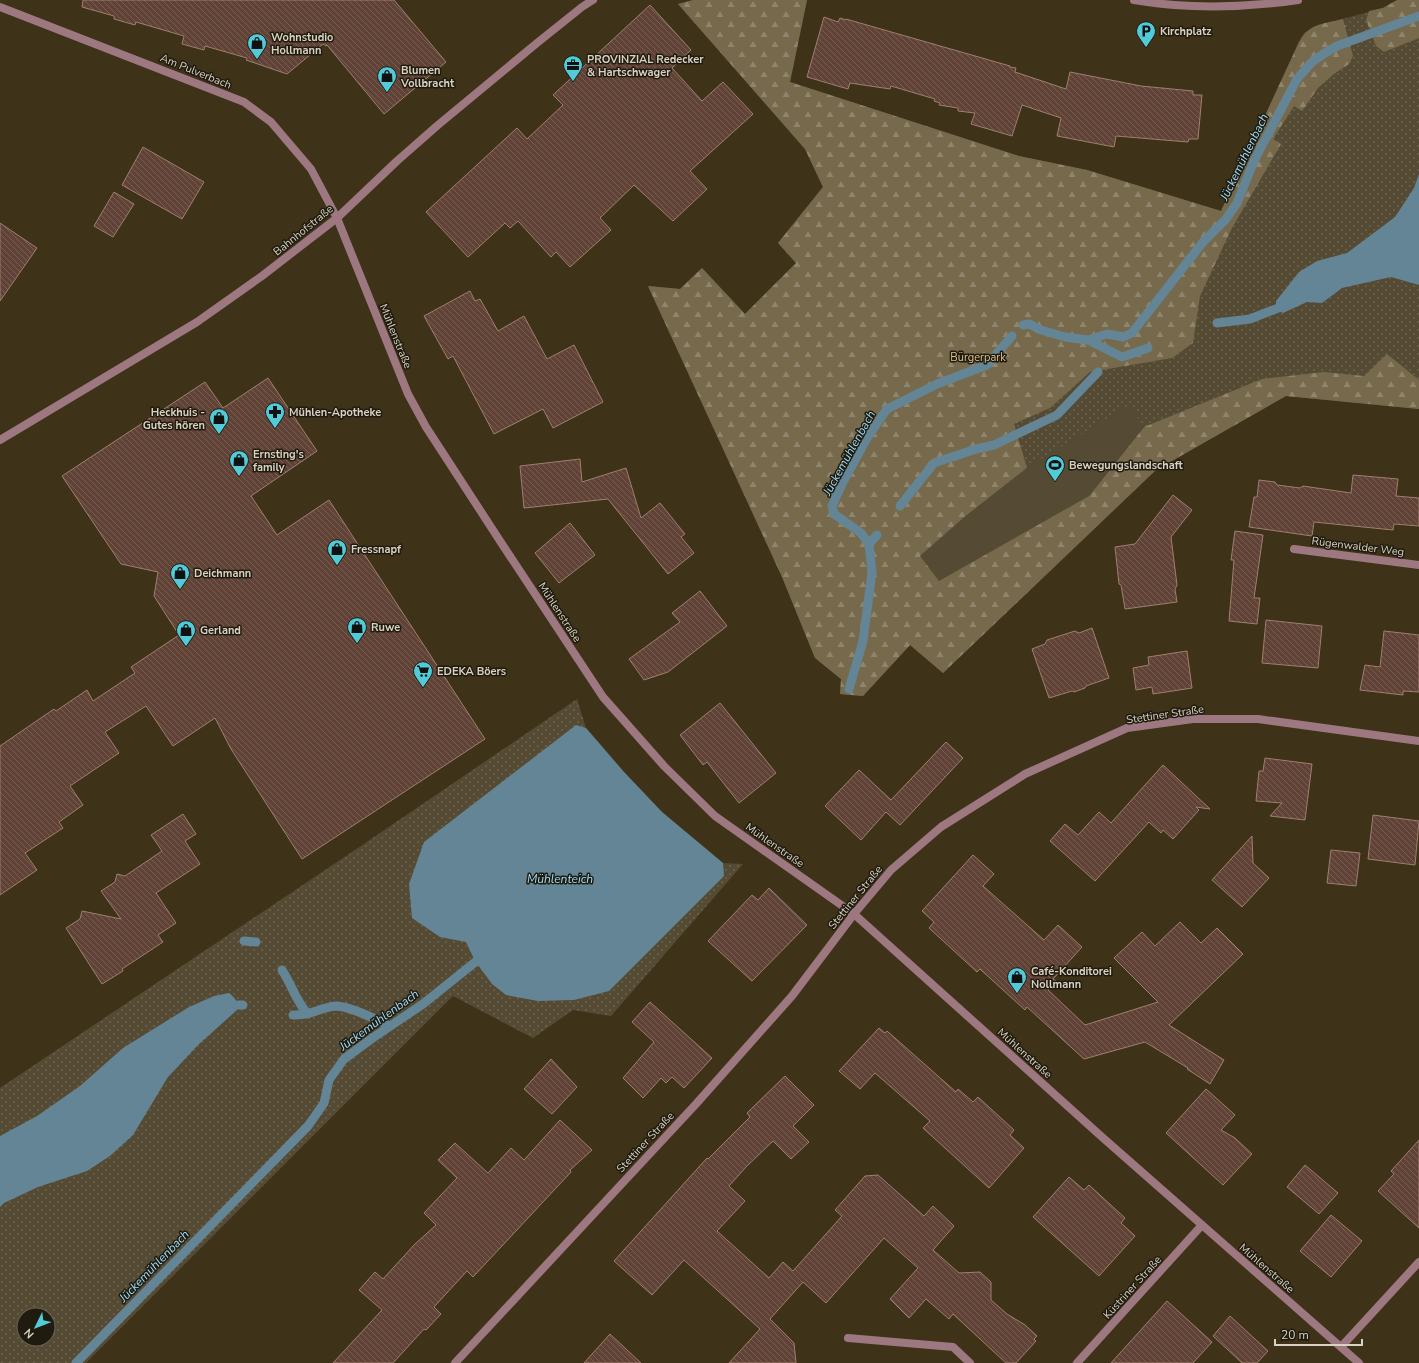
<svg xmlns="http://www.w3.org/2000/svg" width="1419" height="1363" font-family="'Nunito Sans',sans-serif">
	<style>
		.grass { fill: url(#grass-dots); fill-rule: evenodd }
		.forest { fill: url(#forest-firs) }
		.pitch { fill: #554a33 }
		.water { fill: #638595 }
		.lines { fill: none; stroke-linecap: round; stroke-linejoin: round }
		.stream { stroke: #638595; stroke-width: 9 }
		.building { fill: url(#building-back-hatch); stroke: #9e7f71 }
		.minor { stroke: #9d7880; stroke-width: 8 }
		.tertiary { stroke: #9d7880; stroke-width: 8 }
		.labels { text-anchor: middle; stroke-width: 3; stroke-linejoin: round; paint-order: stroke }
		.poi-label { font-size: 11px; font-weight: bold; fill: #d9d2c3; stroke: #201b0f; text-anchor: start }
		.street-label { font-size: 11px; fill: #d9d2c3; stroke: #201b0f }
		.park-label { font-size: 11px; fill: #dac28c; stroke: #201b0f }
		.water-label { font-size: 12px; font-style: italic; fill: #9fdefc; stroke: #201b0f }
	</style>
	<defs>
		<pattern id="grass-dots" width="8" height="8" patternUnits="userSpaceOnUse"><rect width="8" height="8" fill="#554a33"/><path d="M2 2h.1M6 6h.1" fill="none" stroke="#6d634f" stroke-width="1.8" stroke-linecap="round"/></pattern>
		<pattern id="forest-firs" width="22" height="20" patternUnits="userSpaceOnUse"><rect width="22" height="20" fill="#76694c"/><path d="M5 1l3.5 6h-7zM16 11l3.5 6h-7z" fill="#8f846c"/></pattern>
		<pattern id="building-back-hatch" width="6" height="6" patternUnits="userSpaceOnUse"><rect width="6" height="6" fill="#604336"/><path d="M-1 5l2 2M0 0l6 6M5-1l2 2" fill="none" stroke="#765d51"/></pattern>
	</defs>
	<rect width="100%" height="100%" fill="#3e3218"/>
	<g class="grass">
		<polygon points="694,0 807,0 790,82 1019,156 1087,170 1221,211 1299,42 1304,33 1313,27 1383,8 1397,0 1419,0 1419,409 1286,396 1156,470 943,673 910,645 863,696 840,694 841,679 815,658 782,577 648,286 680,289 702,268 745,314 796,263 778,243 823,187 805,149 678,4"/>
		<path d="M577,699l9,29 38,44 38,40 61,51 20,1 -132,152 -38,-6 -40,28 -80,-42 -367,367h-86v-275l355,-238zM24,1315h24v24h-24z"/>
	</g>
	<g class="forest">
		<path d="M693,0h114l-17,82 229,74 68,14 134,41 78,-169c11,-19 24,-18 44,-23l10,37 -4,8 -14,9 -17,15 -16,23 -8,-5 -21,33 8,5 -49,84 -32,68 -7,47 -21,15 -82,14 -40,36 -36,16 13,44 -65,51 127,-23 55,-69 118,-48 62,-7 40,4 23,-22 32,26v29l-133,-13 -130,74 -213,203 -33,-28 -47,51 -23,-2 1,-15 -26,-21 -33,-81 -134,-291 32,3 22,-21 43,46 51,-51 -18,-20 45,-56 -18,-38 -127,-145z"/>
		<polygon points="1397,0 1419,0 1419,38 1384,52 1376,46 1366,20 1369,11 1383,8"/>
	</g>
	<polygon class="pitch" points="1129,405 1144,427 1089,496 939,581 920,556 962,519 1027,468"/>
	<g class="water">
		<polygon points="1419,174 1419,285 1391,277 1342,288 1322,303 1307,302 1283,313 1276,310 1276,301 1299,272 1317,261 1347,253 1395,217 1414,188"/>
		<polygon points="576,725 586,728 624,772 662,812 723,863 724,876 609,991 574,1000 538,1001 506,995 492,984 475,961 466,942 440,937 412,918 409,884 424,842"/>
		<path d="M229,993c6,5 10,9 8,17l-39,35 -30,32 -35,58 -23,21 -23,15 -49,16 -34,16 -4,4v-71l37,-20 43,-30 43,-38 66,-41 25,-11z"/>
	</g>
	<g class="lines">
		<g class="stream">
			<polyline points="1217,323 1250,319 1286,305"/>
			<polyline points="1023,325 1030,324 1038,329 1065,337 1088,340 1122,357 1148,348"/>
			<polyline points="1088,340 1107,334 1123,337 1132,333 1203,242 1226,219 1237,203 1254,161 1297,79 1312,62 1325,53 1337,46 1419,16"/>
			<polyline points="900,506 934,463 976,449 994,445 1057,415 1098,372"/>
			<polyline points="869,544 877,535"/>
			<polyline points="849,689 863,641 872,572 869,544 861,533 834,514 832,506 843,482 867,438 887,409 937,384 987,365 1012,336"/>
			<polyline points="244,941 256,942"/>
			<path d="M282,970c10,15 14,32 26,44"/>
			<polyline points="238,1005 243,1005"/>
			<path d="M293,1015c17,1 28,-8 43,-9 14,0 41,14 54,20"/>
			<polyline points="76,1363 308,1126 324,1103 329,1080 344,1059 374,1037 423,1004 484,955"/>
		</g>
	</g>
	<g class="building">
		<polygon points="83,0 394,0 446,62 384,114 327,45 326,46 323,44 287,74 246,60 247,58 205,46 204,50 182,44 184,36 136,22 135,25 114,19 114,16 82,7"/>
		<polygon points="650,5 691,50 672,68 702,101 723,82 753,114 690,171 707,189 673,221 634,185 600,218 611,230 570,267 556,252 551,257 518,221 510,228 505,223 468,257 426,212 517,128 527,139 563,105 553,95"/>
		<polygon points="824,17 838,22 840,18 846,20 846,19 1010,66 1010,67 1016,68 1015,72 1066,89 1070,72 1141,86 1193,91 1193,95 1202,95 1198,139 1189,139 1188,142 1116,136 1114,147 1057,136 1061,118 1022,105 1012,136 971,124 975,113 958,111 958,108 939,105 940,103 934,101 935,99 891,86 890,89 850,83 848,89 807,77"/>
		<polygon points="143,147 204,182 182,219 122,185"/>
		<polygon points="114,192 134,204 113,237 94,226"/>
		<polygon points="0,223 37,248 0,301"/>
		<polygon points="470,291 475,301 480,299 498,331 524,316 547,359 574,345 603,402 553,428 543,409 494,434 453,356 448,359 424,316"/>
		<polygon points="268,378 317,451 251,496 277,535 329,500 485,739 302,859 231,749 215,718 173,746 146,706 105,732 119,753 70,786 83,805 59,822 63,828 25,853 37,870 0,895 0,746 54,709 56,711 87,690 93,701 135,673 131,667 179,635 154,596 158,572 121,564 62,476 205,382 223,408"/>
		<polygon points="580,459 582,482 626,468 641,518 660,503 685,534 681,537 694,553 668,574 608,499 524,508 520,466"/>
		<polygon points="1353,475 1398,479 1396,496 1419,498 1419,526 1394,524 1393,530 1314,522 1312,536 1249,527 1254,497 1257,497 1259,480 1275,482 1277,485 1300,488 1303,486 1351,493"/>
		<polygon points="1173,495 1192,510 1171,537 1177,585 1175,589 1177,602 1125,609 1121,585 1119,584 1115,547 1135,544"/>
		<polygon points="570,523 595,555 559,583 535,553"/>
		<polygon points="1235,531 1263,535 1254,598 1260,598 1257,624 1229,621 1234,560 1231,560"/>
		<polygon points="700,591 727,626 668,672 644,680 629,659 680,622 672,613"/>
		<polygon points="1266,620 1322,626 1318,668 1262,663"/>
		<polygon points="1092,628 1109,678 1086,686 1085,688 1074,692 1072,691 1049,698 1032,649 1045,644 1047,640 1075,631 1079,633"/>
		<polygon points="1384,631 1419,635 1419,692 1403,691 1403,695 1360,690 1365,665 1380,667"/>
		<polygon points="1187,651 1192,688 1153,694 1152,687 1136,690 1133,668 1149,665 1148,657"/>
		<polygon points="720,703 776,773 739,803 707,762 703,765 680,735"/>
		<polygon points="946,742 963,758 900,825 886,812 861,840 825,806 859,770 891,800"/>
		<polygon points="1265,758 1312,764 1305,820 1270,816 1282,803 1256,801 1259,771 1263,771"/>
		<polygon points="1163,765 1210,809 1196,807 1199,810 1173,839 1163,830 1161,833 1149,822 1095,881 1050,841 1065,824 1078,835 1099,812 1111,823"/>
		<polygon points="183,814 196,834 185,841 200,864 156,893 176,923 158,935 163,942 122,969 123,971 102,984 66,928 80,919 82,911 121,919 101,891 115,882 117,874 125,876 162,851 151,835"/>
		<polygon points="1373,815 1419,821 1415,865 1368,859"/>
		<polygon points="1252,836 1253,863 1269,878 1242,907 1212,880"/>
		<polygon points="1331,850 1360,853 1356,886 1327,883"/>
		<polygon points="973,855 994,874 983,886 1044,940 1058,925 1082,947 1053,979 1056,981 1048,990 1085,1025 1158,1002 1114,958 1142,932 1155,946 1180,922 1201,943 1217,928 1243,954 1169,1025 1224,1060 1210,1084 1187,1069 1188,1068 1145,1042 1084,1059 1027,1007 1025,1010 980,969 977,972 929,928 934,922 922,911"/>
		<polygon points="769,888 807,925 752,981 708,941 752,895 758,900"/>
		<polygon points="650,1002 712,1058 684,1088 672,1077 666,1083 661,1078 643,1098 623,1078 654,1042 632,1022"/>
		<polygon points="879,1028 885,1033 887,1031 956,1092 958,1089 973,1102 978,1097 1014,1130 1010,1135 1024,1148 989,1188 923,1128 930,1121 875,1073 860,1089 839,1071"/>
		<polygon points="551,1059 577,1087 552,1114 524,1089"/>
		<polygon points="785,1076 814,1105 793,1126 809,1142 791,1159 773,1141 746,1167 729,1186 745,1201 717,1231 769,1278 783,1262 793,1271 842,1216 835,1210 865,1176 878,1175 924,1216 933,1206 954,1226 933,1250 959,1273 980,1272 991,1282 991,1300 1007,1314 1025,1325 1037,1336 1034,1339 1036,1341 1016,1363 1006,1363 953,1314 949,1319 926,1299 909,1318 890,1299 918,1268 884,1238 826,1303 803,1282 770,1319 794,1343 796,1363 729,1363 760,1329 684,1260 652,1295 614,1261 707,1158 708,1159 750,1117 747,1113"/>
		<polygon points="1206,1089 1235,1115 1221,1130 1235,1138 1252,1154 1223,1185 1166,1133"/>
		<polygon points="560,1120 592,1150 570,1170 571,1172 473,1277 467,1271 434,1307 441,1314 426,1330 424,1329 393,1363 333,1363 382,1310 359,1290 375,1272 383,1279 415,1244 436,1225 424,1213 457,1178 438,1160 455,1143 488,1173 511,1148 524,1160"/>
		<polygon points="1419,1140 1419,1228 1378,1191 1394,1174 1391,1171"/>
		<polygon points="1305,1165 1338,1193 1319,1214 1287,1187"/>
		<polygon points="1069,1177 1084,1190 1089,1185 1125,1218 1121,1223 1135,1236 1099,1276 1033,1217"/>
		<polygon points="1331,1215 1362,1241 1331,1277 1300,1251"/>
		<polygon points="1167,1301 1212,1342 1193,1363 1111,1363"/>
		<polygon points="1230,1316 1268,1351 1257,1363 1242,1363 1213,1336"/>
		<polygon points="610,1334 641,1363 584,1363"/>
	</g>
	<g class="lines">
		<g class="minor">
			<polyline points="0,7 244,102 271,122 311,169 337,218 408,394 426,427 502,544 603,697 664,766 715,816 854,914 1102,1137 1359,1363"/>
			<polyline points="1294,549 1419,565"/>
			<polyline points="848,1338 953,1347 970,1363"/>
			<polyline points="1341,1347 1419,1262"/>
			<polyline points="455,1363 696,1104 792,996 854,914 891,870 941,827 1025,774 1127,728 1193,719 1258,719 1419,741"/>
			<polyline points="1077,1363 1202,1225"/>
		</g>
		<g class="tertiary">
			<path d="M1134,0c13,2 27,4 40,5 40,3 83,1 124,-5"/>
			<polyline points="0,440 197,322 262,276 337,218 397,161 438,125 537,43 582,7 593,0"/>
		</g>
	</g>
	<defs>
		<symbol id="parking-pin" viewBox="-11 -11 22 30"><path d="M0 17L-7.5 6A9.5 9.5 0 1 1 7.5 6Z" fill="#52cbd8" stroke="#201b0f"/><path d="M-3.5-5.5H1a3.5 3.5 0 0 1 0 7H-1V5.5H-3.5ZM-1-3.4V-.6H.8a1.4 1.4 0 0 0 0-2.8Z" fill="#111"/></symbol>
		<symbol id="shop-pin" viewBox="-11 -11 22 30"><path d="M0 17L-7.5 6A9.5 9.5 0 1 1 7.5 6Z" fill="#52cbd8" stroke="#201b0f"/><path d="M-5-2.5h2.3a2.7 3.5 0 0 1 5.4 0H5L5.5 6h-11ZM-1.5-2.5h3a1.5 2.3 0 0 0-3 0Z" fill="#111"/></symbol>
		<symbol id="office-pin" viewBox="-11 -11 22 30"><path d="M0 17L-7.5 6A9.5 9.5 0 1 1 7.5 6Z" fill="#52cbd8" stroke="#201b0f"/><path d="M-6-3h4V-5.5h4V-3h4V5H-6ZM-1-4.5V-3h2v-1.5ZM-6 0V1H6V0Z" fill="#111"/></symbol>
		<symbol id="pharmacy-pin" viewBox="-11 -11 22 30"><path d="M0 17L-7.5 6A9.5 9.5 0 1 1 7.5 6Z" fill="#52cbd8" stroke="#201b0f"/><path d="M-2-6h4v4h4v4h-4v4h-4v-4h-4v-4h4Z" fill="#111"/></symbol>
		<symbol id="stadium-pin" viewBox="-11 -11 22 30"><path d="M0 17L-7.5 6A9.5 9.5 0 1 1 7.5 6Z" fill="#52cbd8" stroke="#201b0f"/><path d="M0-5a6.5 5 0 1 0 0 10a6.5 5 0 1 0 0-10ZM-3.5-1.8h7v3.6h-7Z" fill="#111"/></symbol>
		<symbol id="supermarket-pin" viewBox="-11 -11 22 30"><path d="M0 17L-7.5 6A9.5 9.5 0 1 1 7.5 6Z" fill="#52cbd8" stroke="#201b0f"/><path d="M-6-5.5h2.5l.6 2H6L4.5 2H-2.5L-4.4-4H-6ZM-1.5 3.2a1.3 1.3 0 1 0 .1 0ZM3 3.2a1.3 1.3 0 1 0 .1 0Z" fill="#111"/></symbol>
	</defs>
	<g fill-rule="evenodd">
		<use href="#parking-pin" x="1135" y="20" width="22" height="30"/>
		<use href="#shop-pin" x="246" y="32" width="22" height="30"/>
		<use href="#office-pin" x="562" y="54" width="22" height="30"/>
		<use href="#shop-pin" x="376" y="65" width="22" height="30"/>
		<use href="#pharmacy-pin" x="264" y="401" width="22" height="30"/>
		<use href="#shop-pin" x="208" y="407" width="22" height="30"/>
		<use href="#shop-pin" x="228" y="449" width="22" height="30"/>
		<use href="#stadium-pin" x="1044" y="454" width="22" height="30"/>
		<use href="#shop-pin" x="326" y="538" width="22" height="30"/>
		<use href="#shop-pin" x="169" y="562" width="22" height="30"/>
		<use href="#shop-pin" x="346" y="616" width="22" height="30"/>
		<use href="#shop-pin" x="175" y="619" width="22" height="30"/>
		<use href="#supermarket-pin" x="412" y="660" width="22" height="30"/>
		<use href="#shop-pin" x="1006" y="966" width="22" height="30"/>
	</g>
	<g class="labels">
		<g class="poi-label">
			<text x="1160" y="35">Kirchplatz</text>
			<text x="271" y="41">Wohnstudio<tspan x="271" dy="13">Hollmann</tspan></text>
			<text x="587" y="63">PROVINZIAL Redecker<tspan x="587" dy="13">&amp; Hartschwager</tspan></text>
			<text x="401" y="74">Blumen<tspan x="401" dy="13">Vollbracht</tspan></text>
			<text x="205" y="416" text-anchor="end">Heckhuis -<tspan x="205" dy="13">Gutes hören</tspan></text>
			<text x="289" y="416">Mühlen-Apotheke</text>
			<text x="253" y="458">Ernsting's<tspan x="253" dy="13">family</tspan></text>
			<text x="1069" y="469">Bewegungslandschaft</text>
			<text x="351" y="553">Fressnapf</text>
			<text x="194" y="577">Deichmann</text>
			<text x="371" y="631">Ruwe</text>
			<text x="200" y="634">Gerland</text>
			<text x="437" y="675">EDEKA Böers</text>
			<text x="1031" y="975">Café-Konditorei<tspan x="1031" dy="13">Nollmann</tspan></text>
		</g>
		<g class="street-label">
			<text transform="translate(196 71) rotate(22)" y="4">Am Pulverbach</text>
			<text transform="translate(303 230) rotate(-39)" y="4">Bahnhofstraße</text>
			<text transform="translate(396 336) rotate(68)" y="4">Mühlenstraße</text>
			<text transform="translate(1358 546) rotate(7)" y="4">Rügenwalder Weg</text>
			<text transform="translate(560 612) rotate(57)" y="4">Mühlenstraße</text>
			<text transform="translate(1165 714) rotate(-8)" y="4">Stettiner Straße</text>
			<text transform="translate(775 845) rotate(35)" y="4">Mühlenstraße</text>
			<text transform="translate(855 897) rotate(-51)" y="4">Stettiner Straße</text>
			<text transform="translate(1025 1053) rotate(42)" y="4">Mühlenstraße</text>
			<text transform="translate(645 1142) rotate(-47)" y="4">Stettiner Straße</text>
			<text transform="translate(1267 1268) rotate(41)" y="4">Mühlenstraße</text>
			<text transform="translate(1132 1287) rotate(-48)" y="4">Küstriner Straße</text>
		</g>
		<g class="park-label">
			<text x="978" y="361">Bürgerpark</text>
		</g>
		<g class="water-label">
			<text transform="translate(1244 157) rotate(-64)" y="4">Jückemühlenbach</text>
			<text transform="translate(849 453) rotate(-61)" y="4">Jückemühlenbach</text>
			<text x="560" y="883">Mühlenteich</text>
			<text transform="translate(379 1020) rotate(-36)" y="4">Jückemühlenbach</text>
			<text transform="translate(154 1266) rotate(-46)" y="4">Jückemühlenbach</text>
		</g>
	</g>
	<g transform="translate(36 1327) rotate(227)"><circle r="19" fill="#201b0f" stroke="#6a6457"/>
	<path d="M0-3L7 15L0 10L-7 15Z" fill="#52cbd8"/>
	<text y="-6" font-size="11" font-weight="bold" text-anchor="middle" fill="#d9d2c3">N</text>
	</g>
	<path d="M1275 1339v6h87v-6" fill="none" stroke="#d9d2c3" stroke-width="2"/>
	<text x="1281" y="1339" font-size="12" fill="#d9d2c3" stroke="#201b0f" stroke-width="3" paint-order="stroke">20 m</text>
</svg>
